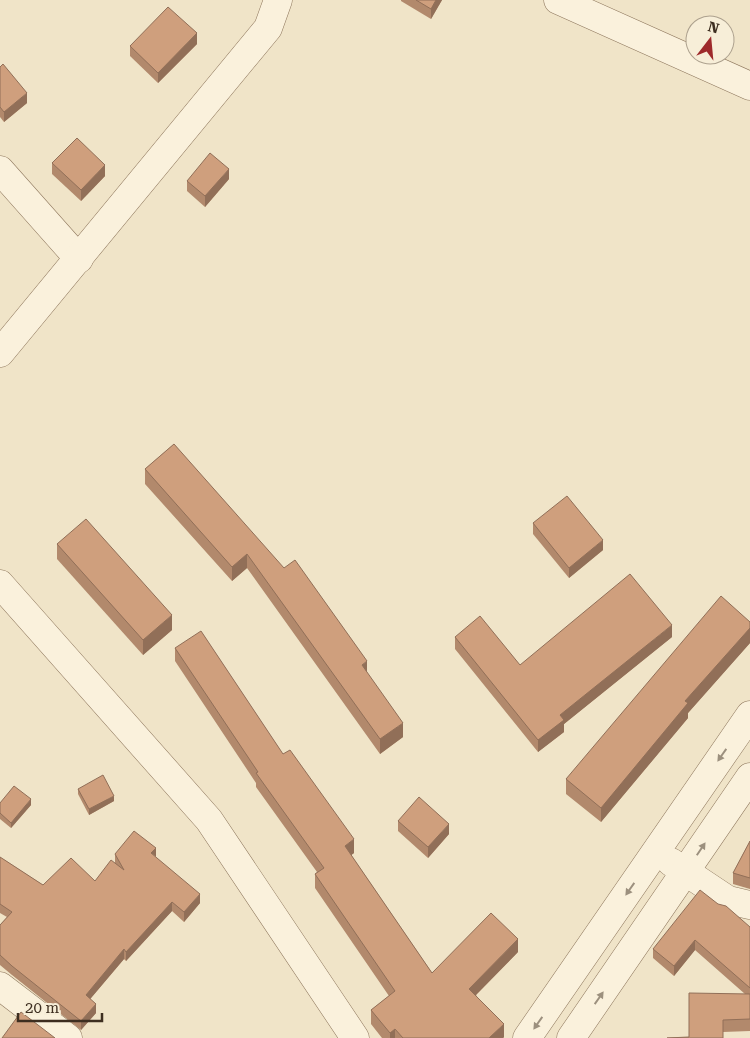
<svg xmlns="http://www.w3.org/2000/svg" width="750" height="1038" font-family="'Roboto Serif',serif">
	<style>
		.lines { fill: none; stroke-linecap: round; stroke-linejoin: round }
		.minor-casing { stroke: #8d765c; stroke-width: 29 }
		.minor { stroke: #faf1dc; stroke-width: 28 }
		.wall { fill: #b2896c }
		.shaded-wall { fill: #916f58 }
		.building { fill: #cf9f7d; stroke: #916f58 }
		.oneway { fill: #9c907e }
	</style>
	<rect width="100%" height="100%" fill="#f0e4c8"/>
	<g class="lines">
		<defs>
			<g id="minor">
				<polyline points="558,0 750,86"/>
				<polyline points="0,170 79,259"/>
				<polyline points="0,353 268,28 278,0"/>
				<polyline points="0,584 209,820 355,1038"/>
				<polyline points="671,862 728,900 750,905"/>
				<polyline points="0,986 68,1038"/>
				<polyline points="527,1038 750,715"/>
				<polyline points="571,1038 750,777"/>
			</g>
		</defs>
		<use href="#minor" class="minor-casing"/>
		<use href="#minor" class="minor"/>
	</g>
	<g class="wall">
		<polygon points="401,0 442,0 431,19 401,1"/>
		<polygon points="197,44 158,83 130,56 130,46"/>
		<polygon points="0,67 27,103 4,122 0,117"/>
		<polygon points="52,163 105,176 81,201 52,174"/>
		<polygon points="229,179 205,207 187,191 187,181"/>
		<polygon points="174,444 403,737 380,754 247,568 232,581 145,484 145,469"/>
		<polygon points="533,523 603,550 569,578 533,534"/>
		<polygon points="57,544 172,630 143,655 57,559"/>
		<polygon points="750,622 750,643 688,713 688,718 601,822 566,794 566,779"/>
		<polygon points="455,637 520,665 672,637 564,724 564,732 538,752 455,649"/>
		<polygon points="175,648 283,754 354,853 351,855 432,973 518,952 476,995 504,1037 503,1038 382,1038 371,1024 371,1010 389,996 315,888 315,874 317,872 256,787 256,783 175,661"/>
		<polygon points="78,789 114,801 89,815 78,794"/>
		<polygon points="0,803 31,805 11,828 0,819"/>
		<polygon points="398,821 449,834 428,858 398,831"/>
		<polygon points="750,841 750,889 733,884 733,873"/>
		<polygon points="115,854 156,857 200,903 184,922 172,911 126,961 124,959 90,999 96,1013 81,1030 12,975 0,965 0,925 7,917 0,913 0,857 43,885 95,881 115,863"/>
		<polygon points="750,927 750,1031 723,1032 689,1037 745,994 695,950 674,976 653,958 653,949"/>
	</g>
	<g class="shaded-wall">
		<polygon points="436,0 442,0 431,19 431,9"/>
		<polygon points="197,33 197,44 158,83 158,73"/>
		<polygon points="27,93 27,103 4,122 4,112"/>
		<polygon points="105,165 105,176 81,201 81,190"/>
		<polygon points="229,169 229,179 205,207 205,196"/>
		<polygon points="603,540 603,550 569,578 569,568"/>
		<polygon points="247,554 247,568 232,581 232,567"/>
		<polygon points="172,615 172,630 143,655 143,640"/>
		<polygon points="672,625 672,637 564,724 564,732 538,752 538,740 560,715"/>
		<polygon points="750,628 750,643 688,713 688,718 601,822 601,808 685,701"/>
		<polygon points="367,661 367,676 362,665"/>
		<polygon points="403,723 403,737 380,754 380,739"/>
		<polygon points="114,796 114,801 89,815 89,809"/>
		<polygon points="31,799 31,805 11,828 11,823"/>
		<polygon points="449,824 449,834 428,858 428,847"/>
		<polygon points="354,839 354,853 345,860 345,846"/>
		<polygon points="156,848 156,857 151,853"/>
		<polygon points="200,894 200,903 184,922 184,912"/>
		<polygon points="172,902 172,911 126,961 126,952"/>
		<polygon points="518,939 518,952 469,1002 469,989"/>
		<polygon points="695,940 695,950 674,976 674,966"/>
		<polygon points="124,949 124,959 86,1004 86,995"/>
		<polygon points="96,1004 96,1013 81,1030 81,1021"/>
		<polygon points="504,1024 504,1037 503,1038 489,1038"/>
		<polygon points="395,1029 395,1038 390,1038 390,1033"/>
	</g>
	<g class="building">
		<polygon points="416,0 436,0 431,9"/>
		<polygon points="168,7 197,33 158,73 130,46"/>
		<polygon points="3,64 27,93 4,112 0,107 0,67"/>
		<polygon points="77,138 105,165 81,190 52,163"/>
		<polygon points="210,153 229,169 205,196 187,181"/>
		<polygon points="174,444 284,568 295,560 367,661 362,665 403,723 380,739 247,554 232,567 145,469"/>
		<polygon points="567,496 603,540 569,568 533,523"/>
		<polygon points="86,519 172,615 143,640 57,544"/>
		<polygon points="630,574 672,625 560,715 564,720 538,740 455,637 480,616 520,665"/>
		<polygon points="721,596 750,622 750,628 685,701 688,703 601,808 566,779"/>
		<polygon points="201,631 283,754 290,750 354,839 345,846 432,973 491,913 518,939 469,989 504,1024 489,1038 403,1038 395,1029 390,1033 371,1010 395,991 315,874 324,868 256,773 258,772 175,648"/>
		<polygon points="103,775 114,796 89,809 78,789"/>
		<polygon points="14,786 31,799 11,823 0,813 0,803"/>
		<polygon points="419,797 449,824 428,847 398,821"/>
		<polygon points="134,831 156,848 151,853 200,894 184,912 172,902 126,952 124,949 86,995 96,1004 81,1021 12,966 0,955 0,925 12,912 0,904 0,857 43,885 71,858 95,881 111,860 124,870 115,854"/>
		<polygon points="750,841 750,878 733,873"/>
		<polygon points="700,890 718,904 726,906 750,927 750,988 695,940 674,966 653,949"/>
		<polygon points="689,993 750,994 750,1019 723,1020 723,1038 667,1038 689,1037"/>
		<polygon points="21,1012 55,1038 2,1038"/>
	</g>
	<defs><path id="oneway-solid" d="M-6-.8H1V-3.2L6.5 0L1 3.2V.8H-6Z" transform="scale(1.25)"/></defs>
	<g class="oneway">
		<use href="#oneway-solid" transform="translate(722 755) rotate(125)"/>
		<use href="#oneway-solid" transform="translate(701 849) rotate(-56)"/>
		<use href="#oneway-solid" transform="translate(630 889) rotate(125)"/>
		<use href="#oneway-solid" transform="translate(599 998) rotate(-55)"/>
		<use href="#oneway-solid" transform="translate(538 1023) rotate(125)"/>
	</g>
	<g transform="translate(710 40) rotate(16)"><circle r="24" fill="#f7eed8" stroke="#ada18e"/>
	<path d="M0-4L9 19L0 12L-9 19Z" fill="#9e2a2b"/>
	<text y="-8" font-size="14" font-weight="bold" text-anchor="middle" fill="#3d2e20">N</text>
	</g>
	<path d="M18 1013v8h84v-8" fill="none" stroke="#3d2e20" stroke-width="2.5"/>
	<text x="25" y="1013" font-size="15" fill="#3d2e20" stroke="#f7eed8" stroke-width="4" paint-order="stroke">20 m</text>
</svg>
